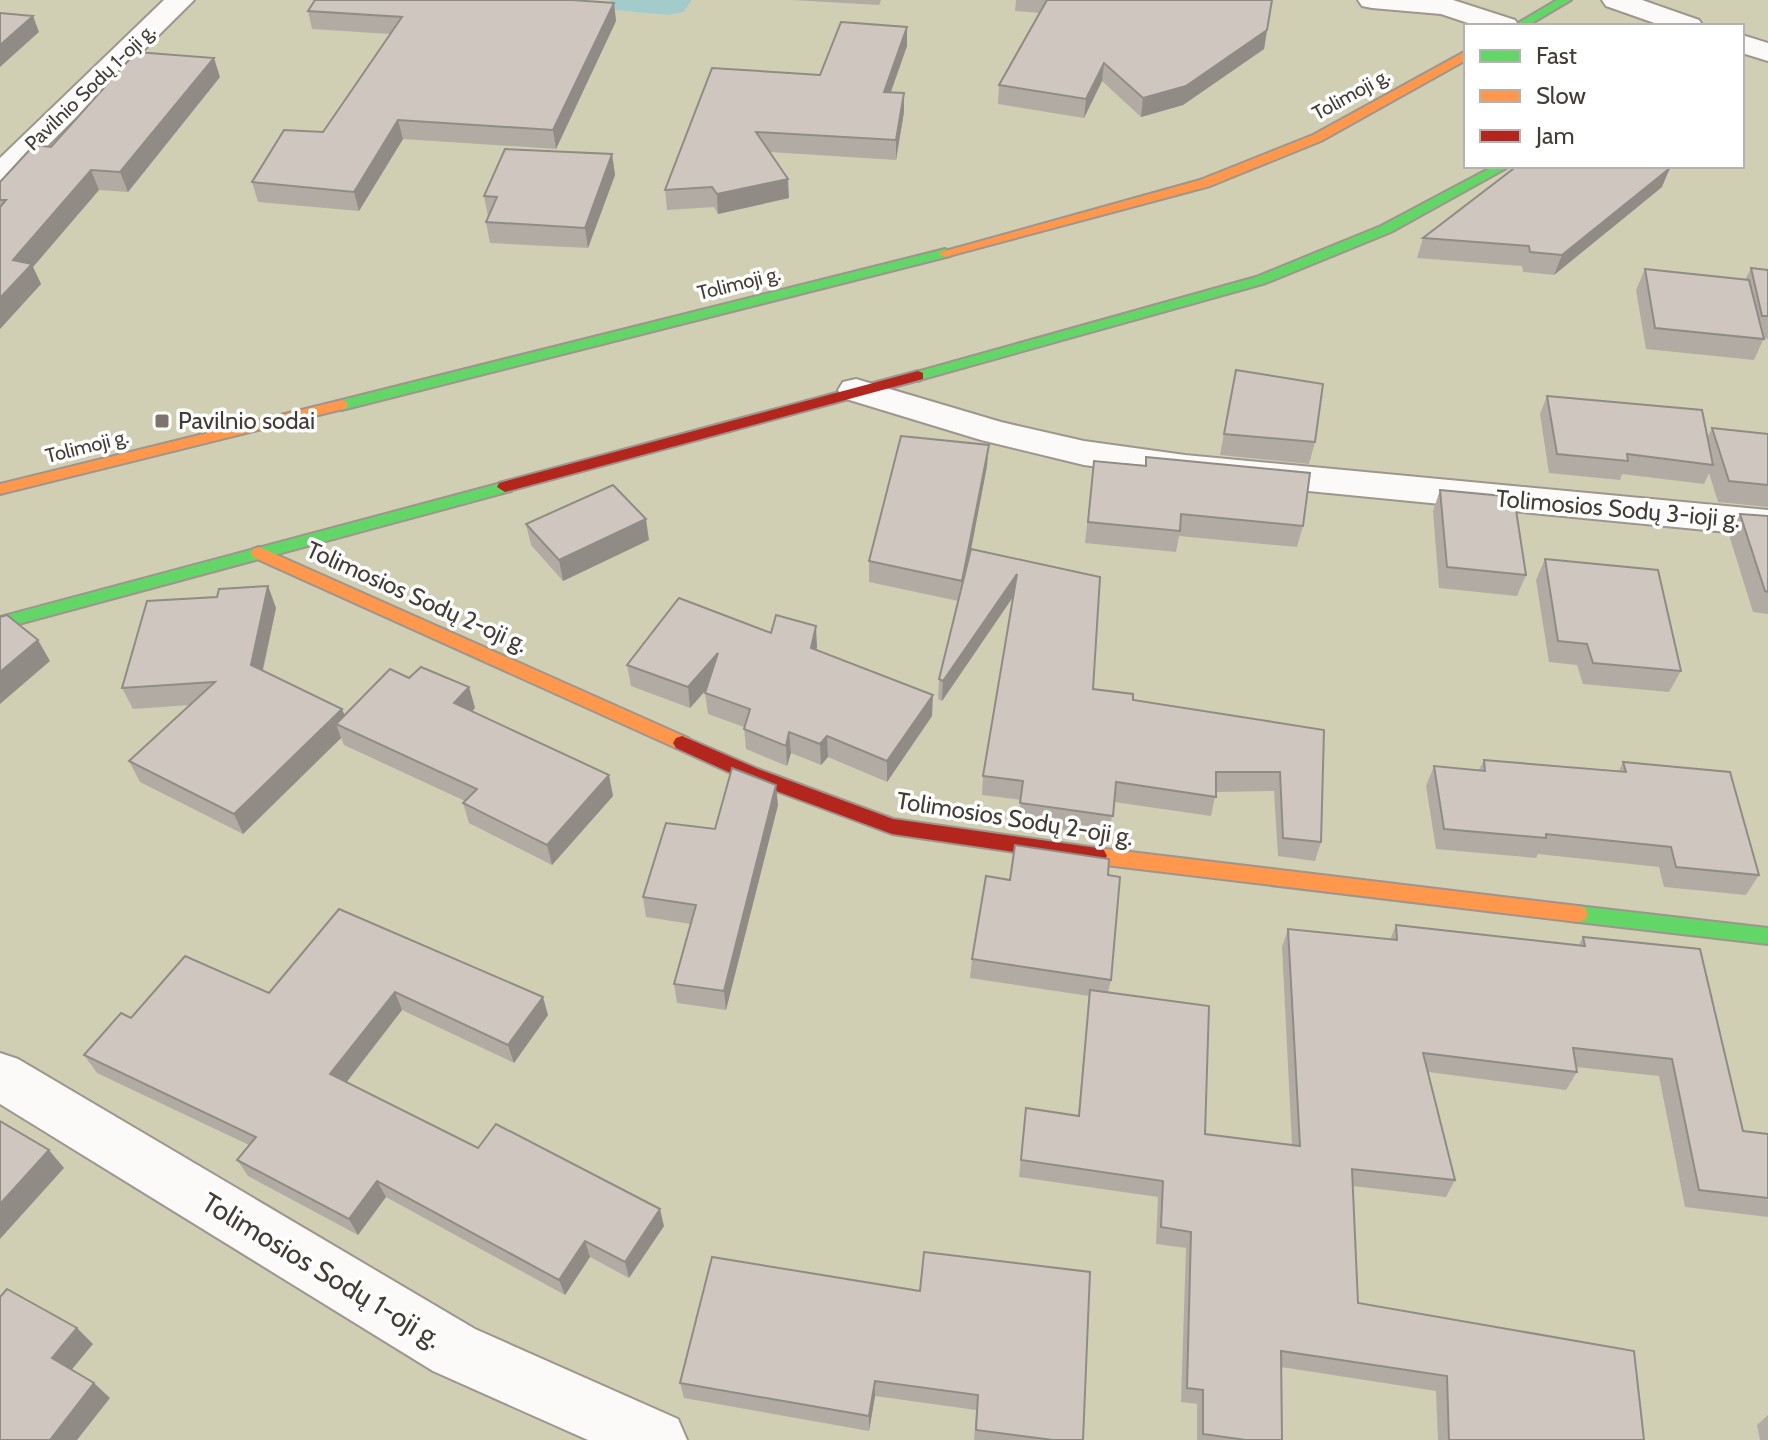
<svg xmlns="http://www.w3.org/2000/svg" width="1768" height="1440" font-family="Cabin,sans-serif">
	<style>
		.green { fill: #d0cfb3; fill-rule: evenodd }
		.water { fill: #a4cbcb }
		.lines { fill: none; stroke-linecap: round; stroke-linejoin: round }
		.street-casing { stroke: #9e958e; stroke-width: 4 }
		.fast-casing { stroke: #9e958e; stroke-width: 4 }
		.slow-casing { stroke: #9e958e; stroke-width: 4 }
		.jam-casing { stroke: #9e958e; stroke-width: 4 }
		.street { fill: #fcfaf9; fill-rule: evenodd }
		.fast { fill: #63d668; fill-rule: evenodd }
		.slow { fill: #ff974d; fill-rule: evenodd }
		.jam { fill: #b3261e; fill-rule: evenodd }
		.wall { fill: #b2aba4 }
		.shaded-wall { fill: #918b86 }
		.building { fill: #cfc7bf; stroke: #918b86; stroke-width: 2 }
		.poi-dot { fill: #7e746d; stroke: #fff; stroke-width: 3 }
		.labels { text-anchor: middle; stroke-width: 7; stroke-linejoin: round; paint-order: stroke }
		.far-street-label { font-size: 20px; fill: #433b35; stroke: #fff }
		.poi-label { font-size: 24px; fill: #433b35; stroke: #fff; text-anchor: start }
		.street-label { font-size: 24px; fill: #433b35; stroke: #fff }
		.near-street-label { font-size: 28px; fill: #433b35; stroke: #fff }
	</style>
	<rect width="100%" height="100%" fill="#ebdfd6"/>
	<path class="green" d="M0,0h1768v1440h-1768zM1466,26h276v140h-276z"/>
	<polygon class="water" points="611,0 692,0 683,12 668,15 614,10 609,5"/>
	<g class="lines">
		<defs>
			<g id="street">
				<polygon points="164,0 194,0 11,182 0,184 0,158"/>
				<polygon points="1358,0 1453,0 1515,20 1519,26 1477,26 1441,14 1372,8 1362,6"/>
				<polygon points="1602,0 1642,0 1699,20 1703,26 1663,26 1606,6"/>
				<polygon points="1742,35 1768,43 1768,61 1742,53"/>
				<polygon points="856,379 1001,422 1084,441 1185,455 1768,510 1768,536 1185,479 1084,465 981,440 843,398 838,390 843,382"/>
				<polygon points="0,1053 18,1059 475,1329 678,1419 687,1440 588,1440 433,1371 0,1104"/>
			</g>
			<g id="fast">
				<polygon points="1557,0 1571,0 1527,26 1513,26"/>
				<polygon points="1494,166 1510,166 1391,232 1266,283 923,379 918,381 911,376 913,373 1256,277 1381,226"/>
				<polygon points="945,249 952,253 950,256 342,410 334,405 342,400"/>
				<polygon points="505,482 513,487 511,491 0,629 0,617"/>
				<polygon points="1578,906 1768,928 1768,944 1578,922 1571,920 1568,914 1571,908"/>
			</g>
			<g id="slow">
				<polygon points="1466,51 1466,60 1321,141 1210,186 945,257 938,253 1200,180 1313,135"/>
				<polygon points="342,400 347,402 347,408 0,494 0,484"/>
				<polygon points="259,547 688,738 691,743 688,748 676,748 253,557 251,553 253,549"/>
				<polygon points="1097,848 1578,906 1585,908 1588,914 1585,920 1578,922 1097,864 1090,862 1087,856 1090,850"/>
			</g>
			<g id="jam">
				<polygon points="918,371 923,373 923,379 505,492 497,487 499,483"/>
				<polygon points="682,736 758,769 893,819 1097,848 1104,850 1107,856 1104,862 1097,864 892,834 744,779 676,748 673,743 676,738"/>
			</g>
		</defs>
		<use href="#street" class="street-casing"/>
		<use href="#fast" class="fast-casing"/>
		<use href="#slow" class="slow-casing"/>
		<use href="#jam" class="jam-casing"/>
		<use href="#street" class="street"/>
		<use href="#fast" class="fast"/>
		<use href="#slow" class="slow"/>
		<use href="#jam" class="jam"/>
	</g>
	<g class="wall">
		<polygon points="792,0 881,0 879,5"/>
		<polygon points="1016,0 1272,0 1264,49 1183,105 1141,117 1102,81 1084,118 998,104 999,85 1040,13 1015,11"/>
		<polygon points="614,3 616,21 556,149 403,139 359,211 258,202 252,182 323,132 390,34 312,29 308,11"/>
		<polygon points="907,46 891,92 904,93 904,112 896,160 770,152 789,198 718,214 714,207 667,210 665,190 820,75"/>
		<polygon points="220,77 128,192 99,190 33,267 41,284 0,329 0,182"/>
		<polygon points="612,154 615,175 588,248 490,243 486,222 488,216 484,196"/>
		<polygon points="1662,187 1554,275 1523,272 1522,266 1417,258 1423,238"/>
		<polygon points="1751,268 1768,270 1768,339 1764,338 1754,360 1646,349 1636,290 1645,269 1745,280"/>
		<polygon points="1236,370 1315,442 1309,464 1220,455"/>
		<polygon points="1547,396 1707,438 1712,428 1768,434 1768,507 1718,502 1709,473 1704,484 1622,474 1620,480 1549,473 1540,414"/>
		<polygon points="1146,457 1303,526 1297,547 1179,536 1176,552 1085,543 1094,461 1145,465"/>
		<polygon points="987,466 971,549 1093,689 1133,700 1324,730 1321,842 1315,861 1278,856 1274,791 1216,792 1211,816 1114,802 1109,836 1018,823 1021,800 982,795 983,776 1013,597 942,701 938,699 939,679 958,601 869,582 869,561"/>
		<polygon points="1440,490 1526,575 1517,596 1439,588 1433,511"/>
		<polygon points="1740,514 1768,516 1768,614 1753,612 1729,535"/>
		<polygon points="526,524 649,540 563,581 531,545"/>
		<polygon points="1545,559 1681,671 1669,692 1583,684 1577,665 1549,662 1536,580"/>
		<polygon points="268,586 276,608 263,671 342,709 344,715 409,678 469,687 475,708 472,711 613,796 552,865 469,823 463,803 465,801 344,745 341,738 243,834 140,782 129,761 190,705 133,709 122,688 217,597"/>
		<polygon points="816,626 816,650 932,716 887,782 828,757 821,765 791,753 787,766 746,749 744,727 708,714 705,693 707,689 690,708 631,686 627,665"/>
		<polygon points="1484,760 1619,771 1623,762 1759,875 1746,895 1664,887 1659,867 1538,854 1536,858 1436,849 1426,786 1434,766 1479,770"/>
		<polygon points="778,805 726,1010 677,1003 674,984 691,924 646,917 643,897 715,829"/>
		<polygon points="1108,875 1111,980 1108,992 1205,1134 1292,1145 1282,947 1288,929 1390,940 1396,925 1579,945 1583,937 1743,1131 1768,1134 1768,1217 1685,1207 1659,1076 1576,1067 1577,1072 1566,1090 1428,1072 1455,1180 1446,1197 1353,1186 1358,1303 1644,1440 1438,1440 1436,1391 1281,1367 1282,1440 1197,1440 1197,1404 1181,1402 1186,1248 1156,1244 1158,1197 1019,1177 1026,1108 1078,1116 1089,996 970,978 972,959 1010,880"/>
		<polygon points="339,909 548,1015 514,1063 402,1010 346,1082 478,1148 664,1226 629,1278 590,1257 565,1295 386,1197 358,1235 248,1176 237,1160 249,1145 97,1073 84,1055 131,1018 269,993"/>
		<polygon points="712,1257 1083,1440 974,1440 976,1410 875,1396 869,1431 684,1398 680,1383"/>
		<polygon points="1768,1415 1768,1440 1760,1440 1757,1425"/>
	</g>
	<g class="shaded-wall">
		<polygon points="614,3 616,21 556,149 553,130"/>
		<polygon points="33,16 39,32 0,67 0,45"/>
		<polygon points="907,27 907,46 884,111 884,92"/>
		<polygon points="1267,30 1264,49 1183,105 1141,117 1143,98"/>
		<polygon points="214,58 220,77 128,192 120,172"/>
		<polygon points="1104,63 1102,81 1084,118 1086,99"/>
		<polygon points="904,93 904,112 896,160 896,140"/>
		<polygon points="398,120 403,139 359,211 354,192"/>
		<polygon points="612,154 615,175 588,248 585,228"/>
		<polygon points="1670,168 1662,187 1554,275 1562,255"/>
		<polygon points="91,170 99,190 33,267 41,284 0,329 0,298 13,260"/>
		<polygon points="788,179 789,198 718,214 717,194"/>
		<polygon points="989,445 987,466 961,602 962,581"/>
		<polygon points="646,519 649,540 563,581 559,560"/>
		<polygon points="1017,574 1015,594 942,701 943,681"/>
		<polygon points="268,586 276,608 259,686 251,665"/>
		<polygon points="816,626 817,647 812,669 811,648"/>
		<polygon points="38,640 50,661 0,704 0,672"/>
		<polygon points="718,653 720,674 690,708 688,687"/>
		<polygon points="469,687 475,708 460,724 454,703"/>
		<polygon points="933,695 932,716 887,782 887,761"/>
		<polygon points="342,709 350,729 336,724 341,738 243,834 234,814"/>
		<polygon points="789,732 791,753 787,766 786,746"/>
		<polygon points="827,736 828,757 821,765 820,744"/>
		<polygon points="609,775 613,796 552,865 547,845"/>
		<polygon points="776,785 778,805 726,1010 724,991"/>
		<polygon points="395,992 402,1010 339,1092 330,1074"/>
		<polygon points="543,997 548,1015 514,1063 508,1045"/>
		<polygon points="49,1150 64,1168 0,1239 0,1204"/>
		<polygon points="377,1181 386,1197 358,1235 349,1219"/>
		<polygon points="660,1209 664,1226 629,1278 625,1262"/>
		<polygon points="585,1241 590,1257 565,1295 559,1280"/>
		<polygon points="77,1328 93,1344 68,1374 52,1358"/>
		<polygon points="875,1381 875,1396 869,1431 869,1416"/>
		<polygon points="94,1383 110,1398 77,1440 50,1440"/>
	</g>
	<g class="building">
		<polygon points="315,0 572,0 614,3 553,130 398,120 354,192 252,182 284,130 323,132 402,17 308,11"/>
		<polygon points="1047,0 1272,0 1267,30 1186,86 1143,98 1104,63 1086,99 999,85"/>
		<polygon points="0,13 33,16 0,45"/>
		<polygon points="841,22 907,27 884,92 904,93 896,140 756,132 788,179 717,194 712,187 665,190 712,68 820,75"/>
		<polygon points="136,52 214,58 120,172 91,170 13,260 32,264 0,298 0,207 6,200 0,200 0,182 34,145 51,147"/>
		<polygon points="505,149 612,154 585,228 486,222 497,197 484,196"/>
		<polygon points="1517,166 1665,166 1670,168 1562,255 1530,252 1529,246 1423,238"/>
		<polygon points="1751,268 1768,270 1768,316 1762,316"/>
		<polygon points="1645,269 1749,280 1764,339 1655,328"/>
		<polygon points="1236,370 1323,384 1315,442 1224,434"/>
		<polygon points="1547,396 1702,410 1713,465 1627,454 1628,461 1557,454"/>
		<polygon points="1712,428 1768,434 1768,485 1729,481"/>
		<polygon points="901,436 989,445 962,581 869,561"/>
		<polygon points="1146,457 1310,473 1303,526 1181,514 1180,531 1088,522 1094,461 1146,466"/>
		<polygon points="613,485 646,519 559,560 526,524"/>
		<polygon points="1440,490 1514,497 1526,575 1447,567"/>
		<polygon points="1740,514 1768,516 1768,592 1765,591"/>
		<polygon points="971,549 1100,577 1093,689 1133,694 1133,700 1324,730 1321,842 1283,838 1280,772 1216,772 1216,797 1116,782 1113,816 1020,803 1023,781 983,776 1017,574 943,681 939,679"/>
		<polygon points="1545,559 1658,570 1681,671 1593,663 1587,644 1558,641"/>
		<polygon points="268,586 251,665 342,709 234,814 129,761 215,682 122,688 147,601 217,597 219,589"/>
		<polygon points="679,598 771,633 776,615 816,626 811,648 933,695 887,761 827,736 820,744 789,732 786,746 744,729 750,709 705,693 718,653 688,687 627,665"/>
		<polygon points="7,615 38,640 0,672 0,617"/>
		<polygon points="421,667 469,687 454,703 609,775 547,845 463,803 477,789 336,724 390,669 409,678"/>
		<polygon points="1484,760 1626,772 1623,762 1730,772 1759,875 1676,867 1671,847 1546,834 1546,838 1444,829 1434,766 1485,771"/>
		<polygon points="732,768 776,785 724,991 674,984 696,905 643,897 666,823 715,829"/>
		<polygon points="1015,845 1109,859 1108,875 1120,877 1111,980 972,959 986,876 1010,880"/>
		<polygon points="339,909 543,997 508,1045 395,992 330,1074 478,1148 496,1124 660,1209 625,1262 585,1241 559,1280 377,1181 349,1219 237,1160 256,1137 84,1055 121,1013 131,1018 185,956 269,993"/>
		<polygon points="1396,925 1585,946 1583,937 1700,949 1743,1131 1768,1134 1768,1198 1699,1190 1672,1059 1573,1048 1577,1072 1423,1053 1455,1180 1352,1169 1358,1303 1634,1351 1644,1440 1449,1440 1447,1376 1281,1351 1282,1440 1246,1440 1203,1434 1203,1390 1187,1388 1191,1232 1161,1227 1163,1181 1021,1160 1026,1108 1079,1116 1090,990 1209,1006 1205,1134 1300,1146 1288,929 1397,940"/>
		<polygon points="0,1121 49,1150 0,1204"/>
		<polygon points="924,1252 1090,1272 1083,1440 1053,1440 976,1430 978,1395 875,1381 869,1416 680,1383 712,1257 920,1291"/>
		<polygon points="7,1289 77,1328 52,1358 94,1383 50,1440 0,1440 0,1297"/>
	</g>
	<rect class="poi-dot" x="154" y="413" width="16" height="16" rx="4"/>
	<g class="labels">
		<g class="far-street-label">
			<text transform="translate(90 87) rotate(-44)" y="7">Pavilnio Sodų 1-oji g.</text>
			<text transform="translate(1351 94) rotate(-29)" y="7">Tolimoji g.</text>
			<text transform="translate(739 283) rotate(-14)" y="7">Tolimoji g.</text>
			<text transform="translate(87 446) rotate(-14)" y="7">Tolimoji g.</text>
		</g>
		<g class="poi-label">
			<text x="178" y="429">Pavilnio sodai</text>
		</g>
		<g class="street-label">
			<text transform="translate(1618 509) rotate(5)" y="8">Tolimosios Sodų 3-ioji g.</text>
			<text transform="translate(417 597) rotate(24)" y="8">Tolimosios Sodų 2-oji g.</text>
			<text transform="translate(1015 819) rotate(9)" y="8">Tolimosios Sodų 2-oji g.</text>
		</g>
		<g class="near-street-label">
			<text transform="translate(322 1270) rotate(31)" y="10">Tolimosios Sodų 1-oji g.</text>
		</g>
	</g>
	<rect x="1464" y="24" width="280" height="144" fill="#ffffff" stroke="#b4b1ae" stroke-width="2"/>
	<rect x="1480" y="50" width="40" height="12" fill="#63d668" stroke="#b4b1ae" stroke-width="2"/>
	<text x="1536" y="64" font-size="24" fill="#433b35">Fast</text>
	<rect x="1480" y="90" width="40" height="12" fill="#ff974d" stroke="#b4b1ae" stroke-width="2"/>
	<text x="1536" y="104" font-size="24" fill="#433b35">Slow</text>
	<rect x="1480" y="130" width="40" height="12" fill="#b3261e" stroke="#b4b1ae" stroke-width="2"/>
	<text x="1536" y="144" font-size="24" fill="#433b35">Jam</text>
</svg>
